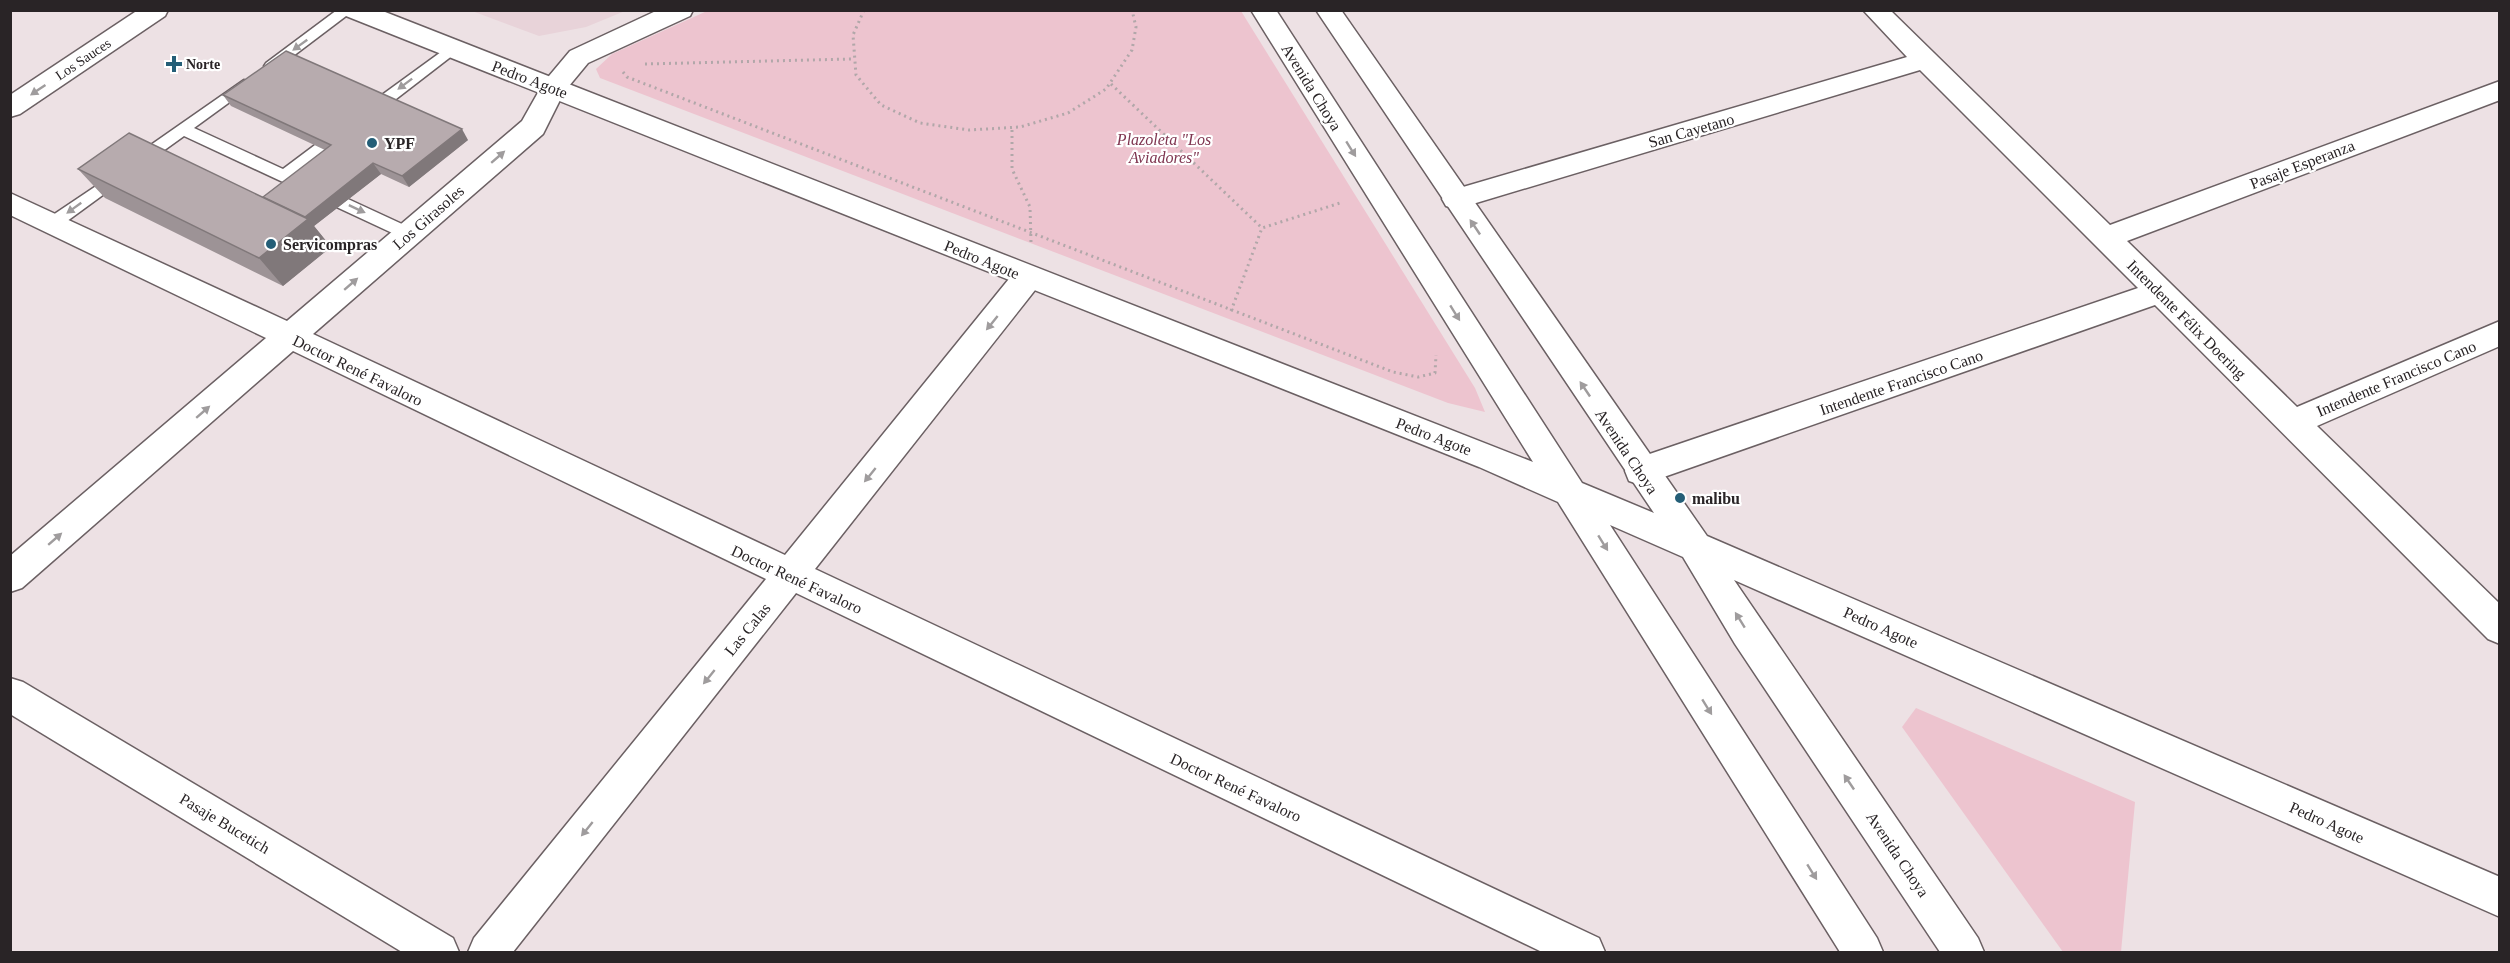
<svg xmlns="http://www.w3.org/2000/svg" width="2510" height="963" font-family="Georgia,serif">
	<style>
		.built { fill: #e8d3d9 }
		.green { fill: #edc4cf }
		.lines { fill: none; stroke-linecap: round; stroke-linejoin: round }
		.lane-casing { stroke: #6b6063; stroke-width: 3 }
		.street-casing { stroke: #6b6063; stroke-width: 3 }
		.secondary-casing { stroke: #6b6063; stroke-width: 3 }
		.path { stroke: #b1a7a9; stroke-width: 3; stroke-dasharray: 2 4; stroke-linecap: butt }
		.lane { fill: #fff; fill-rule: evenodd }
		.street { fill: #fff; fill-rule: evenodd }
		.secondary { fill: #fff; fill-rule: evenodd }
		.wall { fill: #9d9396 }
		.shaded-wall { fill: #80787a }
		.building { fill: #b7abae; stroke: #80787a; stroke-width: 1.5 }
		.oneway { fill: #9f9c9d }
		.poi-dot { fill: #245e77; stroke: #fff; stroke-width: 2 }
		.labels { text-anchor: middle; stroke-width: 4.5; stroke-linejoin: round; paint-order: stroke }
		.far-street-label { font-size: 14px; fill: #292426; stroke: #fff }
		.far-poi-label { font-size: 14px; font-weight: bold; fill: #292426; stroke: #fff; text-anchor: start }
		.street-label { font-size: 16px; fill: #292426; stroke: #fff }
		.park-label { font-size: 16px; font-style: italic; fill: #7f3550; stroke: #fff }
		.poi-label { font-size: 16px; font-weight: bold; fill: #292426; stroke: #fff; text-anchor: start }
	</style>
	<rect width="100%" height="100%" fill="#ede1e4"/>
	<polygon class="built" points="472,11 625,11 586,27 539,36"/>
	<g class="green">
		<polygon points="707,11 1241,11 1475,388 1485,412 1448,403 600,78 596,69 612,54"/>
		<polygon points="1916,708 2135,802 2121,952 2063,952 1902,727"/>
	</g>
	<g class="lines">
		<defs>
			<g id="lane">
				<polygon points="337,10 354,10 276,69 266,69 264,66 266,63"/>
				<polygon points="452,44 459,49 457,52 374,116 364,116 362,112 364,108"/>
				<polygon points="244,80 251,85 249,88 194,128 283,169 335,130 345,130 347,134 345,138 296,175 415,230 417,234 415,238 403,238 184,136 145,164 135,164 132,160 135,156"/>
				<polygon points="117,172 122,173 125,177 122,181 59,227 47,227 45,223 47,219"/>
			</g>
			<g id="street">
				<polygon points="138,10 168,10 165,16 20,114 10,117 10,95"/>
				<polygon points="658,10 693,10 690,16 588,63 564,92 543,134 313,334 785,555 1017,269 1028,266 1039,269 1043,277 1039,285 815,569 1599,938 1605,952 1542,952 796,593 513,952 468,952 474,938 766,579 293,351 22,588 10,592 10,556 266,338 10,215 10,193 287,321 522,121 544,82 570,51"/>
				<polygon points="1863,10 1890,10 2110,225 2500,81 2500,100 2127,241 2297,407 2500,321 2500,346 2317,426 2500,604 2500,644 2488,639 2155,305 1641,485 1629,481 1625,471 1629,461 2138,288 1920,70 1456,209 1446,206 1442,199 1446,192 1907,57"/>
				<polygon points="10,678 23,682 453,938 459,952 402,952 10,714"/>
			</g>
			<polygon id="secondary" points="343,10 380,10 1533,462 1251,10 1276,10 1582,483 1654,513 1316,10 1341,10 1707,536 2500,877 2500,917 1734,580 1978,938 1984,952 1940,952 1735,644 1683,557 1610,525 1877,938 1883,952 1840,952 1558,502 1479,467 346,16"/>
		</defs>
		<use href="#lane" class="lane-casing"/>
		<use href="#street" class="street-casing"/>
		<use href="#secondary" class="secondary-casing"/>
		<g class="path">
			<polyline points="864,10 853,35 856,75 881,105 920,123 969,130 1020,127 1068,113 1106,89 1132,50 1136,27 1132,10"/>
			<polyline points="645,64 851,59"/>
			<polyline points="623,72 627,77 1393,372 1418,377 1435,373 1436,355"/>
			<polyline points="1111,84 1262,228 1343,202"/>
			<polyline points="1012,130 1012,169 1030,207 1031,242"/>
			<polyline points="1231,311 1262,228"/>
		</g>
		<use href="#lane" class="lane"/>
		<use href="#street" class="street"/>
		<use href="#secondary" class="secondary"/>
	</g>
	<polygon class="wall" points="223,95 468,140 409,187 381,174 314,226 331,247 283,286 105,198 78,169 263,197 325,150 231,106"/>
	<g class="shaded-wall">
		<polygon points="462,129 468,140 409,187 402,176"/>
		<polygon points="373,163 381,174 314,226 331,247 283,286 259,258 296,224"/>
	</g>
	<g class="building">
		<polygon points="286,51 462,129 402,176 373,163 305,217 263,197 331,145 223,95"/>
		<polygon points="129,133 308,219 259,258 78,169"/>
	</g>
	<defs><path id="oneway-solid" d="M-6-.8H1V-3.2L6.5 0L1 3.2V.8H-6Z" transform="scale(1.5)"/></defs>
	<g class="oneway">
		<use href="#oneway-solid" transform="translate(300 45) rotate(144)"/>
		<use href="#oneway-solid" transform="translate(405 84) rotate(143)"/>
		<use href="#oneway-solid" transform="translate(38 90) rotate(146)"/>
		<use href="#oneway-solid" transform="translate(1351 149) rotate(58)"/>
		<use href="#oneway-solid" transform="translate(498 157) rotate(-41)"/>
		<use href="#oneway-solid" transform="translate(74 208) rotate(144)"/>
		<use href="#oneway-solid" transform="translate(357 209) rotate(25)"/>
		<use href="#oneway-solid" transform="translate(1475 227) rotate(-124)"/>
		<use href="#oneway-solid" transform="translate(351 284) rotate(-41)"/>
		<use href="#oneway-solid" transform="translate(1455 313) rotate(58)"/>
		<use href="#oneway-solid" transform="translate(992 323) rotate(129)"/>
		<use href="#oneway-solid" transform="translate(1585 389) rotate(-124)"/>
		<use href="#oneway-solid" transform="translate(203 412) rotate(-41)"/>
		<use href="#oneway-solid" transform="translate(870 475) rotate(129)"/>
		<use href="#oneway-solid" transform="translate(55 539) rotate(-41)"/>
		<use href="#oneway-solid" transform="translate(1603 543) rotate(58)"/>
		<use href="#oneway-solid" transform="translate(1740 620) rotate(-122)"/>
		<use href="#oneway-solid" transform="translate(709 677) rotate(129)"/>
		<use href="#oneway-solid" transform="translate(1707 707) rotate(58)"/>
		<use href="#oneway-solid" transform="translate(1849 782) rotate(-124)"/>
		<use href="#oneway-solid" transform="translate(587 829) rotate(129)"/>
		<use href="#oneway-solid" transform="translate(1812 872) rotate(58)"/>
	</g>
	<g class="poi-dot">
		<path d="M171 55h6v6h6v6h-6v6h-6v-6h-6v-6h6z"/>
		<circle cx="372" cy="143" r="6"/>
		<circle cx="271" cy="244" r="6"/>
		<circle cx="1680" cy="498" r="6"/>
	</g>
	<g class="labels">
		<g class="far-street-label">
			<text transform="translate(83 59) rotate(-34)" y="5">Los Sauces</text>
		</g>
		<g class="far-poi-label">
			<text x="186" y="69">Norte</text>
		</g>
		<g class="street-label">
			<text transform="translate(530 79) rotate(21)" y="6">Pedro Agote</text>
			<text transform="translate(1312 87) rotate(58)" y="6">Avenida Choya</text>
			<text transform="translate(1691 130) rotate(-16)" y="6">San Cayetano</text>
			<text transform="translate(2302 164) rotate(-21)" y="6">Pasaje Esperanza</text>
			<text transform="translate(428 217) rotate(-41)" y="6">Los Girasoles</text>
			<text transform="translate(982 259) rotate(22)" y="6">Pedro Agote</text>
			<text transform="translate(2187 319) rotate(45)" y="6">Intendente Félix Doering</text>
			<text transform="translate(358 370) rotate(26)" y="6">Doctor René Favaloro</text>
			<text transform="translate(2396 378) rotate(-23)" y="6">Intendente Francisco Cano</text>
			<text transform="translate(1901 382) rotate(-19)" y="6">Intendente Francisco Cano</text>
			<text transform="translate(1434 436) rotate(21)" y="6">Pedro Agote</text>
			<text transform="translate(1627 451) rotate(56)" y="6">Avenida Choya</text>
			<text transform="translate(797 579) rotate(25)" y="6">Doctor René Favaloro</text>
			<text transform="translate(1881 627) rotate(24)" y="6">Pedro Agote</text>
			<text transform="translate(747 629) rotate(-51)" y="6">Las Calas</text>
			<text transform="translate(1236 787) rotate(25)" y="6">Doctor René Favaloro</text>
			<text transform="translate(2327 822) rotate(24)" y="6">Pedro Agote</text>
			<text transform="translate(225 823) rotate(31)" y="6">Pasaje Bucetich</text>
			<text transform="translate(1898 854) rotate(56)" y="6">Avenida Choya</text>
		</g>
		<g class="park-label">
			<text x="1164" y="145">Plazoleta "Los<tspan x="1164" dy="18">Aviadores"</tspan></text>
		</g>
		<g class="poi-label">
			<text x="384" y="149">YPF</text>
			<text x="283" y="250">Servicompras</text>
			<text x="1692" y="504">malibu</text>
		</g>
	</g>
	<rect width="2510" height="963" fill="none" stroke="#292426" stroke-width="24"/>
</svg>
